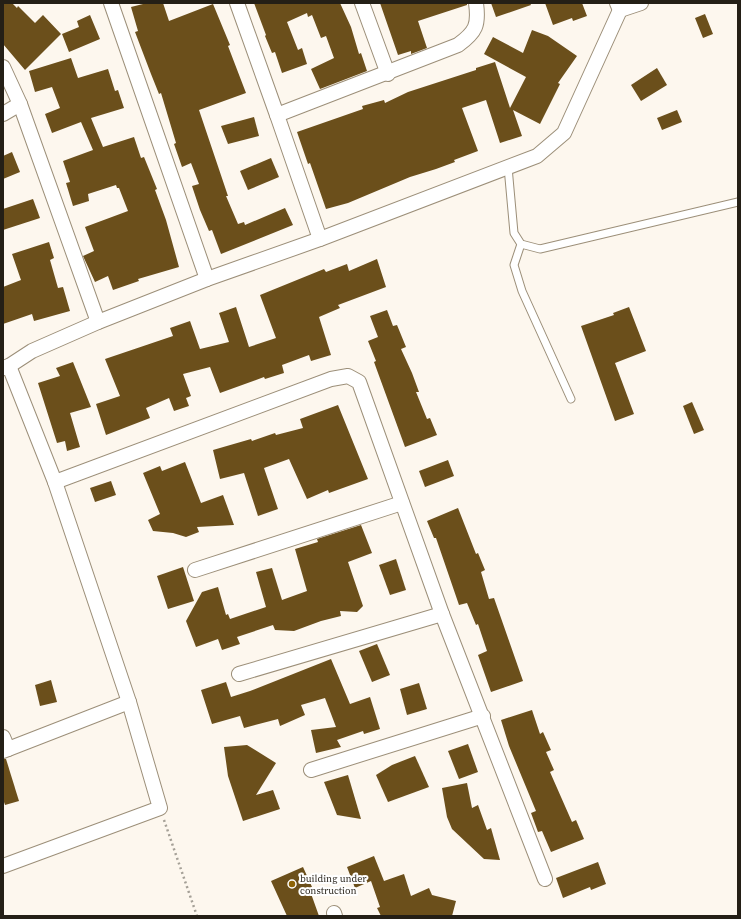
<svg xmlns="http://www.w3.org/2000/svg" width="741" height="919" font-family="'Source Serif 4',serif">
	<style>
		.building { fill: #6b4f1b }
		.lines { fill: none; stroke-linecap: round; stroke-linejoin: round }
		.service-casing { stroke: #9c8f79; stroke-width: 9 }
		.minor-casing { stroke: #9c8f79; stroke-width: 16 }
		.path { stroke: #a5a097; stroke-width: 2.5; stroke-dasharray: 2 3; stroke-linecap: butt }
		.service { stroke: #fff; stroke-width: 7 }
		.minor { stroke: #fff; stroke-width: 14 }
		.poi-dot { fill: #8d6307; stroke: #fff; stroke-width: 1.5 }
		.labels { text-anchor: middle; stroke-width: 4; stroke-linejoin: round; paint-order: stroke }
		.poi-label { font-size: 10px; fill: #241f16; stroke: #fff; text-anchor: start }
	</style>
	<rect width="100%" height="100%" fill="#fdf7ee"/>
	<g class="building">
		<polygon points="3,3 12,3 17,8 18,6 35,23 43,15 61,34 25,70 3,44"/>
		<polygon points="147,3 163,3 169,21 213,4 230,45 228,46 246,93 199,110 228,196 226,196 238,224 244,222 245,225 285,208 293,225 221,254 212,230 209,231 200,210 192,186 199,184 191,163 182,167 174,144 176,143 161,93 159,94 151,74 135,32 138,31 131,7"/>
		<polygon points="254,3 340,3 351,27 359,54 361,53 367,71 320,89 311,69 334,58 326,36 321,38 312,15 308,17 307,13 287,22 298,50 302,48 307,64 282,73 275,52 272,53 265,36 266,35"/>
		<polygon points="380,3 467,3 467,5 418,21 427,48 411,54 411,51 398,55"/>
		<polygon points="491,3 530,3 531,5 496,17"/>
		<polygon points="545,3 582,3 587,16 573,21 572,18 553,25"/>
		<polygon points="705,14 713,34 703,38 695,18"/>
		<polygon points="90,15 100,39 69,52 62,34 79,27 77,21"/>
		<polygon points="532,30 548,36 577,56 558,83 560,84 540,124 513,110 522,136 500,143 486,100 462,108 478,151 454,160 455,162 436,169 410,177 348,203 326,209 310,163 308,164 297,132 363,109 362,106 384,100 385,103 408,92 476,70 476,68 495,62 510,108 526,77 484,54 493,37 523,53"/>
		<polygon points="71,58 78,78 108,69 115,91 118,90 124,108 91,118 103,147 134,137 141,158 144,157 157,189 155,190 166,220 179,267 138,279 139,281 113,290 108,276 95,282 83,256 94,251 85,227 128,211 119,188 117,188 116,185 88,194 89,201 73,206 66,183 70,182 63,161 93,150 81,122 52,133 45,114 60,108 52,87 35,92 29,71"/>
		<polygon points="657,68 667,85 641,101 631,85"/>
		<polygon points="677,110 682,122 662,130 657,118"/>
		<polygon points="254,117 259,136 228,144 221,126"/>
		<polygon points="12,152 20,172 3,179 3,156"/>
		<polygon points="271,158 279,177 248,190 240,171"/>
		<polygon points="33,199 40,218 3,230 3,209"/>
		<polygon points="49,242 54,258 50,260 58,288 63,287 70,311 34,321 32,314 3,324 3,287 21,280 12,254"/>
		<polygon points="377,259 386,287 338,305 340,308 319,317 331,355 311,361 309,355 282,365 284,373 265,379 264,377 220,393 210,367 183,374 191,396 186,398 189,406 174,411 169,398 146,408 150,418 106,435 96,404 120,396 105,359 173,336 170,328 190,321 200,349 229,342 219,313 236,307 249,347 276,338 260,295 324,269 326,272 347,264 349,271"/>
		<polygon points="629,307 646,351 615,363 634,414 615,421 581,326 614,315 613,313"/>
		<polygon points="387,310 393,326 397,325 406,347 401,349 412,373 419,392 416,392 427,419 430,418 437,435 405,447 374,362 376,361 368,341 378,337 370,316"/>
		<polygon points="73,362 91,407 70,413 80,447 67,451 65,441 57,443 38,383 60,376 56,368"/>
		<polygon points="692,402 704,430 694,434 683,406"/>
		<polygon points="338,405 368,479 329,493 328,490 307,499 289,459 264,468 278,509 258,516 244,473 220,479 213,450 251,439 252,441 275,433 276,435 303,428 300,419"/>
		<polygon points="448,460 454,476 425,487 419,471"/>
		<polygon points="185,462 201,503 223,495 234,525 197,527 199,532 186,537 173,533 153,531 148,520 160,514 143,473 160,466 162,471"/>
		<polygon points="111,481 116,495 95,502 90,488"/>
		<polygon points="458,508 476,554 478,553 485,570 481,572 489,599 494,598 523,681 491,692 478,655 487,651 478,624 476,625 467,603 459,605 436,538 434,538 427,521"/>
		<polygon points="361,525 372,553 348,562 363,606 357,612 340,611 341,616 321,621 294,631 275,630 273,625 237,637 240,644 222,650 218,639 196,647 186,621 202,592 218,587 226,615 228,614 230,619 266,607 256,572 272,568 282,600 307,591 295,549 318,542 317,539"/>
		<polygon points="396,559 406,590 390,595 379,565"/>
		<polygon points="183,567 194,601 168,609 157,576"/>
		<polygon points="377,644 390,675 372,682 359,651"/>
		<polygon points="331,659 350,704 370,697 380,729 364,734 363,731 337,740 341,747 316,753 311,730 336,727 325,698 301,705 305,715 280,726 278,719 244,728 240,716 212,724 201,690 226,682 231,697 250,691"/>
		<polygon points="51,680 57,702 40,706 35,685"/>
		<polygon points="419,683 427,709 407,715 400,689"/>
		<polygon points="532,710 540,734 543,732 551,750 546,752 554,770 550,772 572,822 576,820 584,839 551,852 542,831 538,832 531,813 536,811 509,746 501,720"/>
		<polygon points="468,744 478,772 459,779 448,751"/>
		<polygon points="247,745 276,763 256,795 273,790 280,809 243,821 228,776 224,747"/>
		<polygon points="415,756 429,787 388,802 376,775 392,765"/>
		<polygon points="3,759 6,759 19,801 5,805 3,799"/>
		<polygon points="348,775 361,819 337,815 324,782"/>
		<polygon points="467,783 472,808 478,805 487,830 491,828 500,860 484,859 452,829 447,817 442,788"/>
		<polygon points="374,856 384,881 404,874 411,896 429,888 432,895 456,901 452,916 381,916 377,908 380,907 371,881 355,888 347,867"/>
		<polygon points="598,862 606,884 591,890 590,887 563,898 556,878"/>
		<polygon points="303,867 312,887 309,888 319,916 287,916 271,881"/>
	</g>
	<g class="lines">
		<defs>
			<g id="service">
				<polyline points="508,167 514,233 521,244 540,249 738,202"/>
				<polyline points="521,244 514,265 522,291 571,399"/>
			</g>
			<g id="minor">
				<polyline points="111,3 207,279"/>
				<polyline points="237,3 277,115"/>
				<polyline points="362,3 388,74"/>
				<polyline points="617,3 620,10 641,3"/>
				<polyline points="3,67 20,104 98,322"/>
				<polyline points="3,114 20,104"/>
				<path d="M320,239l-43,-124 181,-70c18,-13 21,-20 18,-42"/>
				<polyline points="9,366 32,351 98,322 207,279 320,239 537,156 564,133 620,10"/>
				<polyline points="3,368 9,366 55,482 129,702 160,808 3,866"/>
				<polyline points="55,482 331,379 348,376 359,382 442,614 545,879"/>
				<polyline points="195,570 402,503"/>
				<polyline points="239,674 442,614"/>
				<polyline points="3,737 8,749"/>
				<polyline points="3,751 129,702"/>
				<polyline points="311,770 483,716"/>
				<polyline points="334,913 335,916"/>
			</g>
		</defs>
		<use href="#service" class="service-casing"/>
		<use href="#minor" class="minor-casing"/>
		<polyline class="path" points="164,820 197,916"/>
		<use href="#service" class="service"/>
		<use href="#minor" class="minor"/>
	</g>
	<circle class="poi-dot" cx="292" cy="884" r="4"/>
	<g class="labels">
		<g class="poi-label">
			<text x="300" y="882">building under<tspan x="300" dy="12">construction</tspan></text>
		</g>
	</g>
	<rect width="741" height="919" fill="none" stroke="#241f16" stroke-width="8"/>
</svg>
